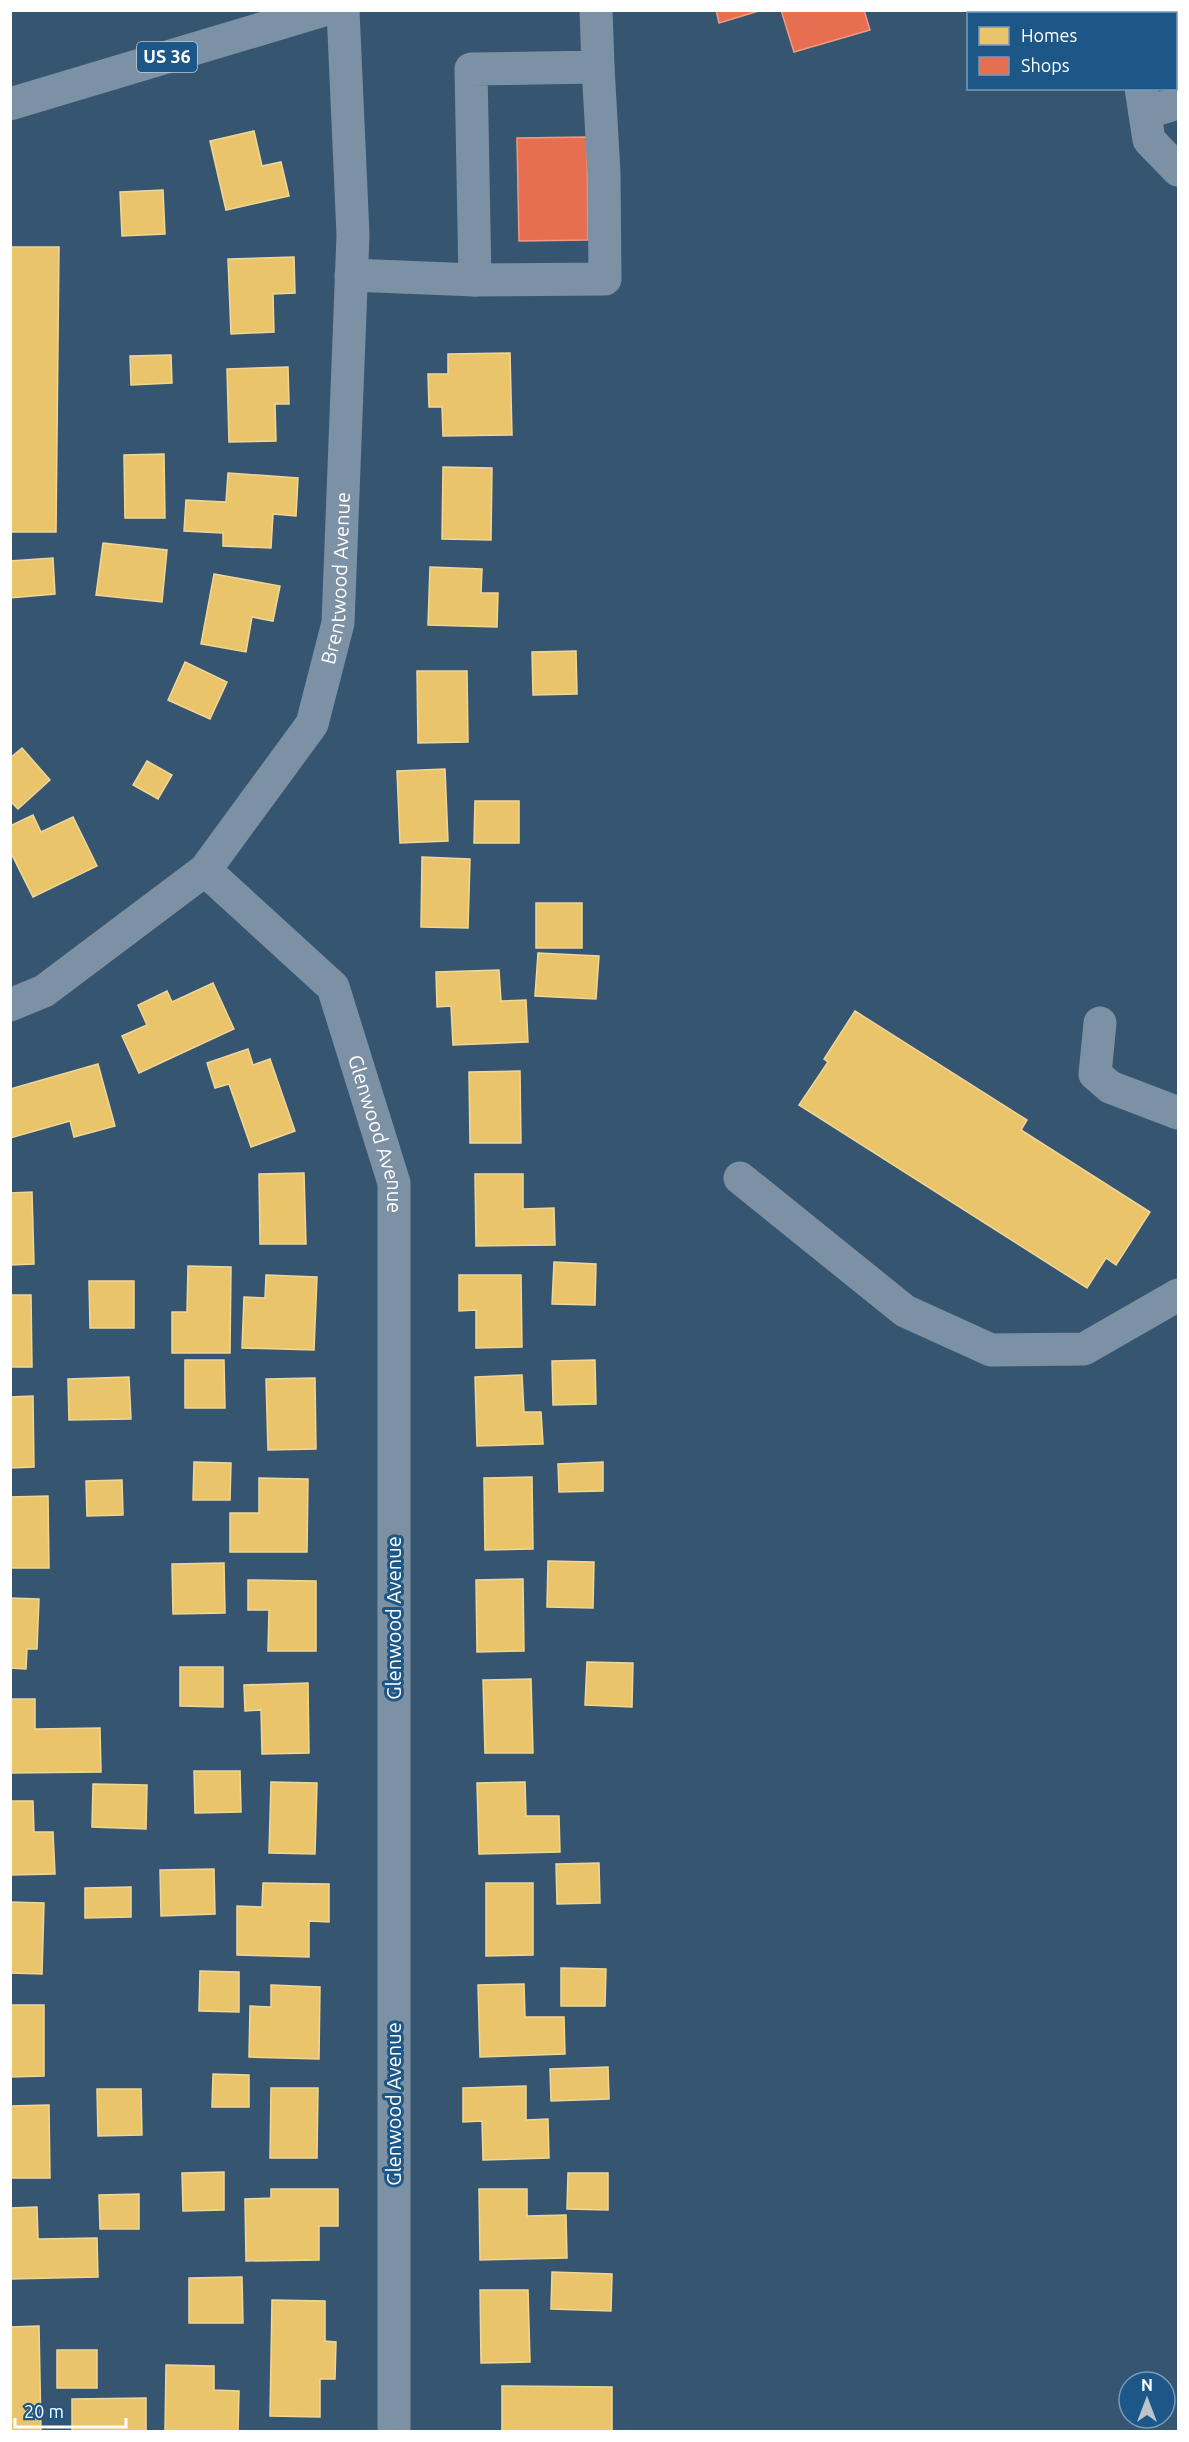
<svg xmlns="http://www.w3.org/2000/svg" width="1189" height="2442" font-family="Ubuntu,sans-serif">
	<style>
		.homes { fill: #e9c46a; stroke: #f0d697; stroke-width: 1.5 }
		.shops { fill: #e76f51; stroke: #ee9a85; stroke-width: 1.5 }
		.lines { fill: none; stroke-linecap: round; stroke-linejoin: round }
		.minor { stroke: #7d91a5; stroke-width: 33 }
		.major { stroke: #7c91a3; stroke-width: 33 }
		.labels { text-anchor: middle; stroke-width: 6; stroke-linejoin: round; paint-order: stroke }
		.shield { fill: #1d5788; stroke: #bbcddb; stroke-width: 1.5 }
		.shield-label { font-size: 18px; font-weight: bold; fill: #fff }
		.street-label { font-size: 20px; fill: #fff; stroke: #1d5788 }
	</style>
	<rect width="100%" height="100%" fill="#365570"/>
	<g class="homes">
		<polygon points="254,131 262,166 281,162 289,196 226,210 210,141"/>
		<polygon points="163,190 165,234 122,236 120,192"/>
		<polygon points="10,247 59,247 56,532 10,532"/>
		<polygon points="294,257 295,293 273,294 274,332 231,334 228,259"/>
		<polygon points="510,353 512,435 443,436 442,407 429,407 428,374 448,374 448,354"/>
		<polygon points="171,355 172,383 131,385 130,356"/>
		<polygon points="288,367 289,404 275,404 276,441 229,442 227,369"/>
		<polygon points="164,454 165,518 125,518 124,455"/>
		<polygon points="443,467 492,468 491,540 442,539"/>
		<polygon points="228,473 298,478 296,516 273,514 271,548 223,546 223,533 184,531 186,500 226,502"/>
		<polygon points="103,543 167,550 162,602 96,595"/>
		<polygon points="53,558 55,594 10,598 10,561"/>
		<polygon points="430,567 482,569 481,593 498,593 497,627 428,625"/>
		<polygon points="214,574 280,586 273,621 252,617 246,652 201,644"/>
		<polygon points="576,651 577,694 533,695 532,652"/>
		<polygon points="185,662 227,682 210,719 168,700"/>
		<polygon points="417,671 467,671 468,742 418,743"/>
		<polygon points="22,748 50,780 18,809 10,801 10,758"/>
		<polygon points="147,761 172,775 158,799 133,785"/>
		<polygon points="445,769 448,841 400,843 397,771"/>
		<polygon points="475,801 519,801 519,843 474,843"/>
		<polygon points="33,815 41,832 73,817 97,866 33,897 10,851 10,826"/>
		<polygon points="422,857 470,859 468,928 421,927"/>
		<rect x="536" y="903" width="46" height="45"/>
		<polygon points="538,953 599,956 596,999 535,996"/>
		<polygon points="499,970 501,1001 526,1000 528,1042 453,1045 451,1006 437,1007 436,972"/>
		<polygon points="213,983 234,1029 139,1073 122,1036 147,1025 138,1005 167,991 172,1002"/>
		<polygon points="855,1011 1027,1120 1021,1130 1150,1212 1116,1265 1106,1258 1087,1288 799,1105 828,1062 824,1059"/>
		<polygon points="248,1049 253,1065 270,1059 295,1131 251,1147 229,1084 215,1088 207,1063"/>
		<polygon points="98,1064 115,1126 74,1137 70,1121 10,1138 10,1089"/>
		<polygon points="520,1071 521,1143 470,1143 469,1072"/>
		<polygon points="304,1173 306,1244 260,1244 259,1174"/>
		<polygon points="475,1174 523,1174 523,1209 554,1208 555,1245 476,1246"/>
		<polygon points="32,1192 34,1264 10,1265 10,1193"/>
		<polygon points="554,1262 596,1264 595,1305 552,1304"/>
		<polygon points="188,1266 231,1267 230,1353 172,1353 172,1312 187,1312"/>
		<polygon points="266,1275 317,1277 314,1350 242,1348 244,1297 265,1298"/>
		<polygon points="459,1275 521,1275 522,1347 476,1348 476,1310 459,1311"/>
		<polygon points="89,1281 134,1281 134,1328 90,1328"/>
		<polygon points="10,1295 31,1295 32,1367 10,1367"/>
		<polygon points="185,1360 224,1360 225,1408 185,1408"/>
		<polygon points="595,1360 596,1404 553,1405 552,1361"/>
		<polygon points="522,1375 524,1412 541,1412 543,1444 477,1446 475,1377"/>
		<polygon points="129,1377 131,1419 69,1420 68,1379"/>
		<polygon points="315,1378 316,1449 268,1450 266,1379"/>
		<polygon points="33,1396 34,1467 10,1468 10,1397"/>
		<polygon points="194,1462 231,1463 230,1500 193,1500"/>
		<polygon points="603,1462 603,1491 559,1492 558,1464"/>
		<polygon points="532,1477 533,1549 485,1550 484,1478"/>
		<polygon points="259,1478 308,1479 307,1552 230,1552 230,1513 259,1513"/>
		<polygon points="122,1480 123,1515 87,1516 86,1481"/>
		<polygon points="48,1496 49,1568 10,1568 10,1497"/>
		<polygon points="548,1561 594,1562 593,1608 547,1607"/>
		<polygon points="224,1563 225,1613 173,1614 172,1564"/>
		<polygon points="523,1579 524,1651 477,1652 476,1580"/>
		<polygon points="248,1580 316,1581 316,1651 268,1651 269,1610 248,1610"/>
		<polygon points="10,1598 39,1599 37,1649 27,1649 26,1669 10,1668"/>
		<polygon points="587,1662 633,1663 632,1707 585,1705"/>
		<polygon points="180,1667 223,1667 223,1707 180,1706"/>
		<polygon points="531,1679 533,1753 485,1753 483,1680"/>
		<polygon points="308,1683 309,1753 262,1754 261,1710 245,1711 244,1685"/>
		<polygon points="10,1699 35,1699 35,1729 100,1728 101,1772 10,1773"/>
		<polygon points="194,1771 240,1771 241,1812 195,1813"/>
		<polygon points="271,1782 317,1783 315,1854 269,1853"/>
		<polygon points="525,1782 526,1816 559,1816 560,1852 479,1854 477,1783"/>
		<polygon points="93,1784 147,1785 146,1829 92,1827"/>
		<polygon points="10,1801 33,1801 34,1832 53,1832 55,1874 10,1875"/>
		<polygon points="599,1863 600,1903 557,1904 556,1864"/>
		<polygon points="214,1869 215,1914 161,1916 160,1870"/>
		<polygon points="263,1883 329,1884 329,1922 309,1921 309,1957 237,1955 237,1906 262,1907"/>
		<polygon points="486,1883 533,1883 533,1955 486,1956"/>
		<polygon points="131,1887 131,1917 85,1918 85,1888"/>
		<polygon points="10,1902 44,1903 42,1974 10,1973"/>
		<polygon points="561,1968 606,1969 605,2006 561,2006"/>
		<polygon points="200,1971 239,1972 239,2012 199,2011"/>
		<polygon points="524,1984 525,2017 564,2017 565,2054 480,2057 478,1985"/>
		<polygon points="271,1985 320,1987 319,2059 249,2057 250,2006 271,2007"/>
		<polygon points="10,2005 44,2005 44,2076 10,2077"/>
		<polygon points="608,2067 609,2099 551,2101 550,2069"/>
		<polygon points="213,2074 249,2075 249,2107 212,2107"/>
		<polygon points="526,2086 526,2120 548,2119 549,2158 483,2160 482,2121 463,2122 463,2088"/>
		<polygon points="271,2088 318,2088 317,2158 270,2158"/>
		<polygon points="97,2089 141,2089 142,2135 98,2136"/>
		<polygon points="49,2105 50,2178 10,2178 10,2106"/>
		<polygon points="224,2172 224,2210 183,2211 182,2173"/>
		<polygon points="568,2173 608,2173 608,2210 567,2209"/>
		<polygon points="271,2189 338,2189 338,2226 319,2226 319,2260 246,2261 245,2199 271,2198"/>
		<polygon points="479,2189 527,2189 527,2216 566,2215 567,2258 480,2260"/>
		<polygon points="139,2194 139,2229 100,2229 99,2195"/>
		<polygon points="37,2207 38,2239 97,2238 98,2277 10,2279 10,2208"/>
		<polygon points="552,2272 612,2274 611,2311 551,2309"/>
		<polygon points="242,2277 243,2323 189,2323 189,2278"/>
		<polygon points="480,2290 528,2290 530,2362 481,2363"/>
		<polygon points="272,2300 325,2301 325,2341 336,2342 335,2379 320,2379 320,2417 270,2416"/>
		<polygon points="39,2326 41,2432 10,2432 10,2327"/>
		<rect x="57" y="2350" width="40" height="38"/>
		<polygon points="166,2365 214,2366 214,2390 239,2391 238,2432 165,2432"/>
		<polygon points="502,2386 612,2387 612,2432 502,2432"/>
		<polygon points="146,2398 146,2432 72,2432 72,2399"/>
	</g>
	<g class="shops">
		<polygon points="716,10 762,10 719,23"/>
		<polygon points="781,10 864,10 870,30 794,52"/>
		<polygon points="587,137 588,240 519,241 517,138"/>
	</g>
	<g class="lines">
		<g class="minor">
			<polyline points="1130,10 1130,14"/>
			<polyline points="1141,88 1149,140 1178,170"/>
			<polyline points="1145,113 1178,103"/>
			<polyline points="351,275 475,280 471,69 598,67 596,10"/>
			<polyline points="475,280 605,279 604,173 598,67"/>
			<path id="s1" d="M205,870l128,117 61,196v1249"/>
			<path id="s2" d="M10,1005l34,-14 161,-121 107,-146 26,-101 15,-388 -10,-225"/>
			<polyline points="1100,1023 1095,1074 1110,1087 1178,1113"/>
			<polyline points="740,1178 905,1311 991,1350 1084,1349 1178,1295"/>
		</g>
		<polyline class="major" points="10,104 324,10"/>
	</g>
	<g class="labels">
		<rect class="shield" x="137" y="42" width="60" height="30" rx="4.5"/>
		<g class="shield-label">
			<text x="167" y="63">US 36</text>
		</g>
		<g class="street-label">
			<text dy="7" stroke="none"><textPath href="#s2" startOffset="568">Brentwood Avenue</textPath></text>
			<text dy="7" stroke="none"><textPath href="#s1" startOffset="327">Glenwood Avenue</textPath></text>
			<text transform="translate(394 1618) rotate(-90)" y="7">Glenwood Avenue</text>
			<text transform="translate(394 2104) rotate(-90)" y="7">Glenwood Avenue</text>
		</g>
	</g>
	<rect width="1189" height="2442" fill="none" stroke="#ffffff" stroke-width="24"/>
	<rect x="967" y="12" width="210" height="78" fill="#1d5788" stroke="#779ab8" stroke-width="1.5"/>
	<rect x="979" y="27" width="30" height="18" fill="#e9c46a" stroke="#779ab8" stroke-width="1.5"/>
	<text x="1021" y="42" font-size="18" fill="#ffffff">Homes</text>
	<rect x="979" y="57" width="30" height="18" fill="#e76f51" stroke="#779ab8" stroke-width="1.5"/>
	<text x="1021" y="72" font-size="18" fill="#ffffff">Shops</text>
	<g transform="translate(1147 2400)"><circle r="28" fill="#1d5788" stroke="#779ab8" stroke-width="1.5"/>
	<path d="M0-4.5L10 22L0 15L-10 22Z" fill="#b9c4cd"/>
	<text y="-9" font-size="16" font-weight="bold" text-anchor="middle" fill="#ffffff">N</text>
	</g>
	<path d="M15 2418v9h111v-9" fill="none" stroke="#ffffff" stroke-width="3"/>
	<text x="24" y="2418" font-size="18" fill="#ffffff" stroke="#1d5788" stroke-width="4.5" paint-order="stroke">20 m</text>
</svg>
